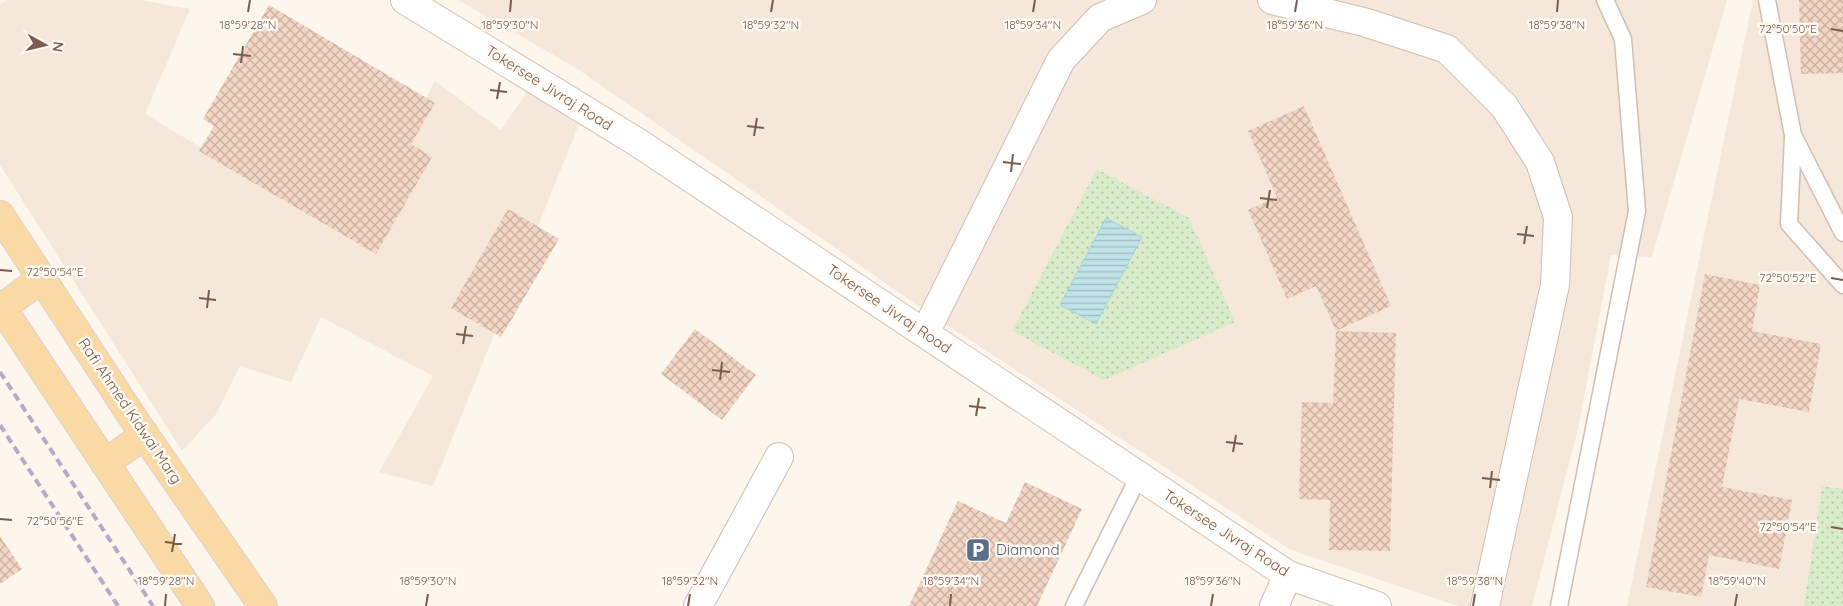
<svg xmlns="http://www.w3.org/2000/svg" width="1843" height="606" font-family="Quicksand,sans-serif">
	<style>
		.residential { fill: #f5e8da }
		.park { fill: url(#park-dots) }
		.water { fill: url(#water-rules); stroke: #a5d3da }
		.building { fill: url(#building-cross-hatch) }
		.lines { fill: none; stroke-linecap: round; stroke-linejoin: round }
		.lane-casing { stroke: #d1beb0; stroke-width: 19 }
		.street-casing { stroke: #d1beb0; stroke-width: 30 }
		.secondary-casing { stroke: #d6c0b0; stroke-width: 30 }
		.primary-casing { stroke: #dad1cd; stroke-width: 30 }
		.lane { stroke: #fff; stroke-width: 16 }
		.street { stroke: #fff; stroke-width: 28 }
		.secondary { stroke: #fff; stroke-width: 28 }
		.primary { stroke: #fbd9a5; stroke-width: 28 }
		.rail { stroke: #b9a8c9; stroke-width: 4; stroke-dasharray: 8 5; stroke-linecap: butt }
		.ticks { fill: none; stroke: #7a5c4d; stroke-width: 2 }
		.labels { text-anchor: middle; stroke-width: 5; stroke-linejoin: round; paint-order: stroke }
		.street-label { font-size: 15px; fill: #7a5c4d; stroke: #fffaf3 }
		.service-label { font-size: 15px; fill: #4e5e75; stroke: #fffaf3; text-anchor: start }
		.ticks-label { font-size: 12px; text-anchor: middle; fill: #7a5c4d; stroke: #fffaf3; stroke-width: 5; stroke-linejoin: round; paint-order: stroke }
	</style>
	<defs>
		<pattern id="park-dots" width="8" height="8" patternUnits="userSpaceOnUse" patternTransform="scale(1.25)"><rect width="8" height="8" fill="#d8ecc9"/><path d="M2 2h.1M6 6h.1" fill="none" stroke="#b4c2a5" stroke-width="1.8" stroke-linecap="round"/></pattern>
		<pattern id="water-rules" width="6" height="5" patternUnits="userSpaceOnUse" patternTransform="scale(1.25)"><rect width="6" height="5" fill="#bfe3e8"/><path d="M0 2.5h6" fill="none" stroke="#a0bbbe"/></pattern>
		<pattern id="building-cross-hatch" width="8" height="8" patternUnits="userSpaceOnUse" patternTransform="scale(1.25)"><rect width="8" height="8" fill="#f3d5c3"/><path d="M0 0l8 8M0 8l8-8" fill="none" stroke="#cab0a1"/></pattern>
	</defs>
	<rect width="100%" height="100%" fill="#fdf6ec"/>
	<g class="residential">
		<polygon points="7,0 140,0 190,9 145,114 372,250 400,147 435,81 501,130 535,80 586,107 433,486 379,472 433,376 321,317 291,382 240,366 217,413 182,451 0,165 0,4"/>
		<polygon points="458,0 1727,0 1652,257 1611,255 1578,429 1532,606 1458,606 1291,550 930,314 576,68"/>
		<polygon points="1753,0 1843,0 1843,606 1627,606"/>
	</g>
	<g class="park">
		<polygon points="1097,169 1189,218 1235,322 1104,380 1012,331"/>
		<polygon points="1822,486 1843,489 1843,606 1804,606"/>
	</g>
	<polygon class="water" points="1106,218 1142,237 1096,324 1060,305"/>
	<g class="building">
		<polygon points="1799,0 1843,0 1843,73 1801,74"/>
		<polygon points="269,5 435,103 411,144 432,157 376,254 199,151 214,126 203,119"/>
		<polygon points="1304,106 1391,306 1336,331 1396,333 1390,551 1329,550 1330,500 1299,499 1302,402 1333,403 1336,331 1316,286 1287,299 1248,210 1277,197 1248,131"/>
		<polygon points="508,209 559,239 501,337 451,308"/>
		<polygon points="1705,274 1760,285 1752,331 1821,344 1809,412 1739,399 1722,487 1792,500 1779,569 1709,555 1701,597 1646,587"/>
		<polygon points="695,329 756,375 722,420 661,374"/>
		<polygon points="1025,482 1082,509 1037,606 909,606 958,501 1006,523"/>
		<polygon points="0,536 22,569 0,584"/>
	</g>
	<g class="lines">
		<defs>
			<g id="lane">
				<polyline points="1767,0 1793,135 1843,233"/>
				<polyline points="1793,137 1789,224 1843,285"/>
				<polyline points="1074,606 1139,476"/>
				<polyline points="1559,606 1637,211 1623,39 1605,0"/>
			</g>
			<g id="street">
				<polyline points="1272,0 1364,22 1447,49 1504,106 1540,162 1558,217 1555,285 1485,606"/>
				<polyline points="925,333 1061,60 1100,18 1142,0"/>
				<polyline points="698,606 779,457"/>
				<polyline points="1274,606 1288,575"/>
			</g>
			<polyline id="secondary" points="405,0 637,142 1288,575 1377,606"/>
			<g id="primary">
				<polyline points="0,215 137,424 263,606"/>
				<polyline points="0,305 200,606"/>
				<polyline points="2,308 42,278"/>
				<polyline points="105,463 145,435"/>
			</g>
		</defs>
		<use href="#lane" class="lane-casing"/>
		<use href="#street" class="street-casing"/>
		<use href="#secondary" class="secondary-casing"/>
		<use href="#primary" class="primary-casing"/>
		<use href="#lane" class="lane"/>
		<use href="#street" class="street"/>
		<use href="#secondary" class="secondary"/>
		<use href="#primary" class="primary"/>
		<g class="rail">
			<polyline points="0,372 153,606"/>
			<polyline points="0,425 118,606"/>
		</g>
	</g>
	<path class="ticks" d="M248,12l2,-12M510,12l1,-12M771,12l2,-12M1033,12l2,-12M1295,12l2,-12M1557,12l1,-12M1831,29l12,2M233,54l18,2M241,63l2,-17M490,90l17,2M497,99l3,-17M747,126l17,2M754,136l3,-18M1003,162l18,2M1011,172l2,-18M1260,198l17,2M1267,208l3,-18M1517,234l17,2M1524,244l3,-18M0,270l12,1M1831,278l12,2M199,298l17,2M207,308l2,-18M456,334l17,2M463,344l3,-18M712,370l18,2M720,380l2,-18M969,406l17,2M976,416l3,-18M1226,442l17,2M1233,452l3,-17M1482,478l18,2M1490,488l2,-17M0,519l12,1M1831,527l12,2M165,542l17,2M172,552l3,-18M165,606l1,-12M426,606l2,-12M688,606l2,-12M950,606l1,-12M1211,606l2,-12M1473,606l2,-12M1735,606l2,-12"/>
	<defs>
		<symbol id="parking-square" viewBox="-11 -11 22 22"><rect x="-9" y="-9" width="18" height="18" rx="4" fill="#5c6f8a" stroke="#fffaf3"/><path d="M-3.5-5.5H1a3.5 3.5 0 0 1 0 7H-1V5.5H-3.5ZM-1-3.4V-.6H.8a1.4 1.4 0 0 0 0-2.8Z" fill="#fff"/></symbol>
	</defs>
	<g fill-rule="evenodd">
		<use href="#parking-square" x="964" y="536" width="28" height="28"/>
	</g>
	<g class="labels">
		<g class="street-label">
			<text transform="translate(549 88) rotate(32)" y="5">Tokersee Jivraj Road</text>
			<text transform="translate(889 309) rotate(34)" y="5">Tokersee Jivraj Road</text>
			<text transform="translate(130 411) rotate(56)" y="5">Rafi Ahmed Kidwai Marg</text>
			<text transform="translate(1226 533) rotate(33)" y="5">Tokersee Jivraj Road</text>
		</g>
		<g class="service-label">
			<text x="996" y="555">Diamond</text>
		</g>
	</g>
	<g class="ticks-label">
		<text x="248" y="29">18°59'28"N</text>
		<text x="510" y="29">18°59'30"N</text>
		<text x="771" y="29">18°59'32"N</text>
		<text x="1033" y="29">18°59'34"N</text>
		<text x="1295" y="29">18°59'36"N</text>
		<text x="1557" y="29">18°59'38"N</text>
		<text x="1788" y="33">72°50'50"E</text>
		<text x="55" y="276">72°50'54"E</text>
		<text x="1788" y="282">72°50'52"E</text>
		<text x="55" y="525">72°50'56"E</text>
		<text x="1788" y="531">72°50'54"E</text>
		<text x="166" y="585">18°59'28"N</text>
		<text x="428" y="585">18°59'30"N</text>
		<text x="690" y="585">18°59'32"N</text>
		<text x="951" y="585">18°59'34"N</text>
		<text x="1213" y="585">18°59'36"N</text>
		<text x="1475" y="585">18°59'38"N</text>
		<text x="1737" y="585">18°59'40"N</text>
	</g>
	<g transform="translate(45 45) rotate(98)" stroke="#fffaf3" stroke-width="4" paint-order="stroke">
	<path d="M0-4L9 19L0 12L-9 19Z" fill="#7a5c4d"/>
	<text y="-8" font-size="14" font-weight="bold" text-anchor="middle" fill="#7a5c4d">N</text>
	</g>
</svg>
